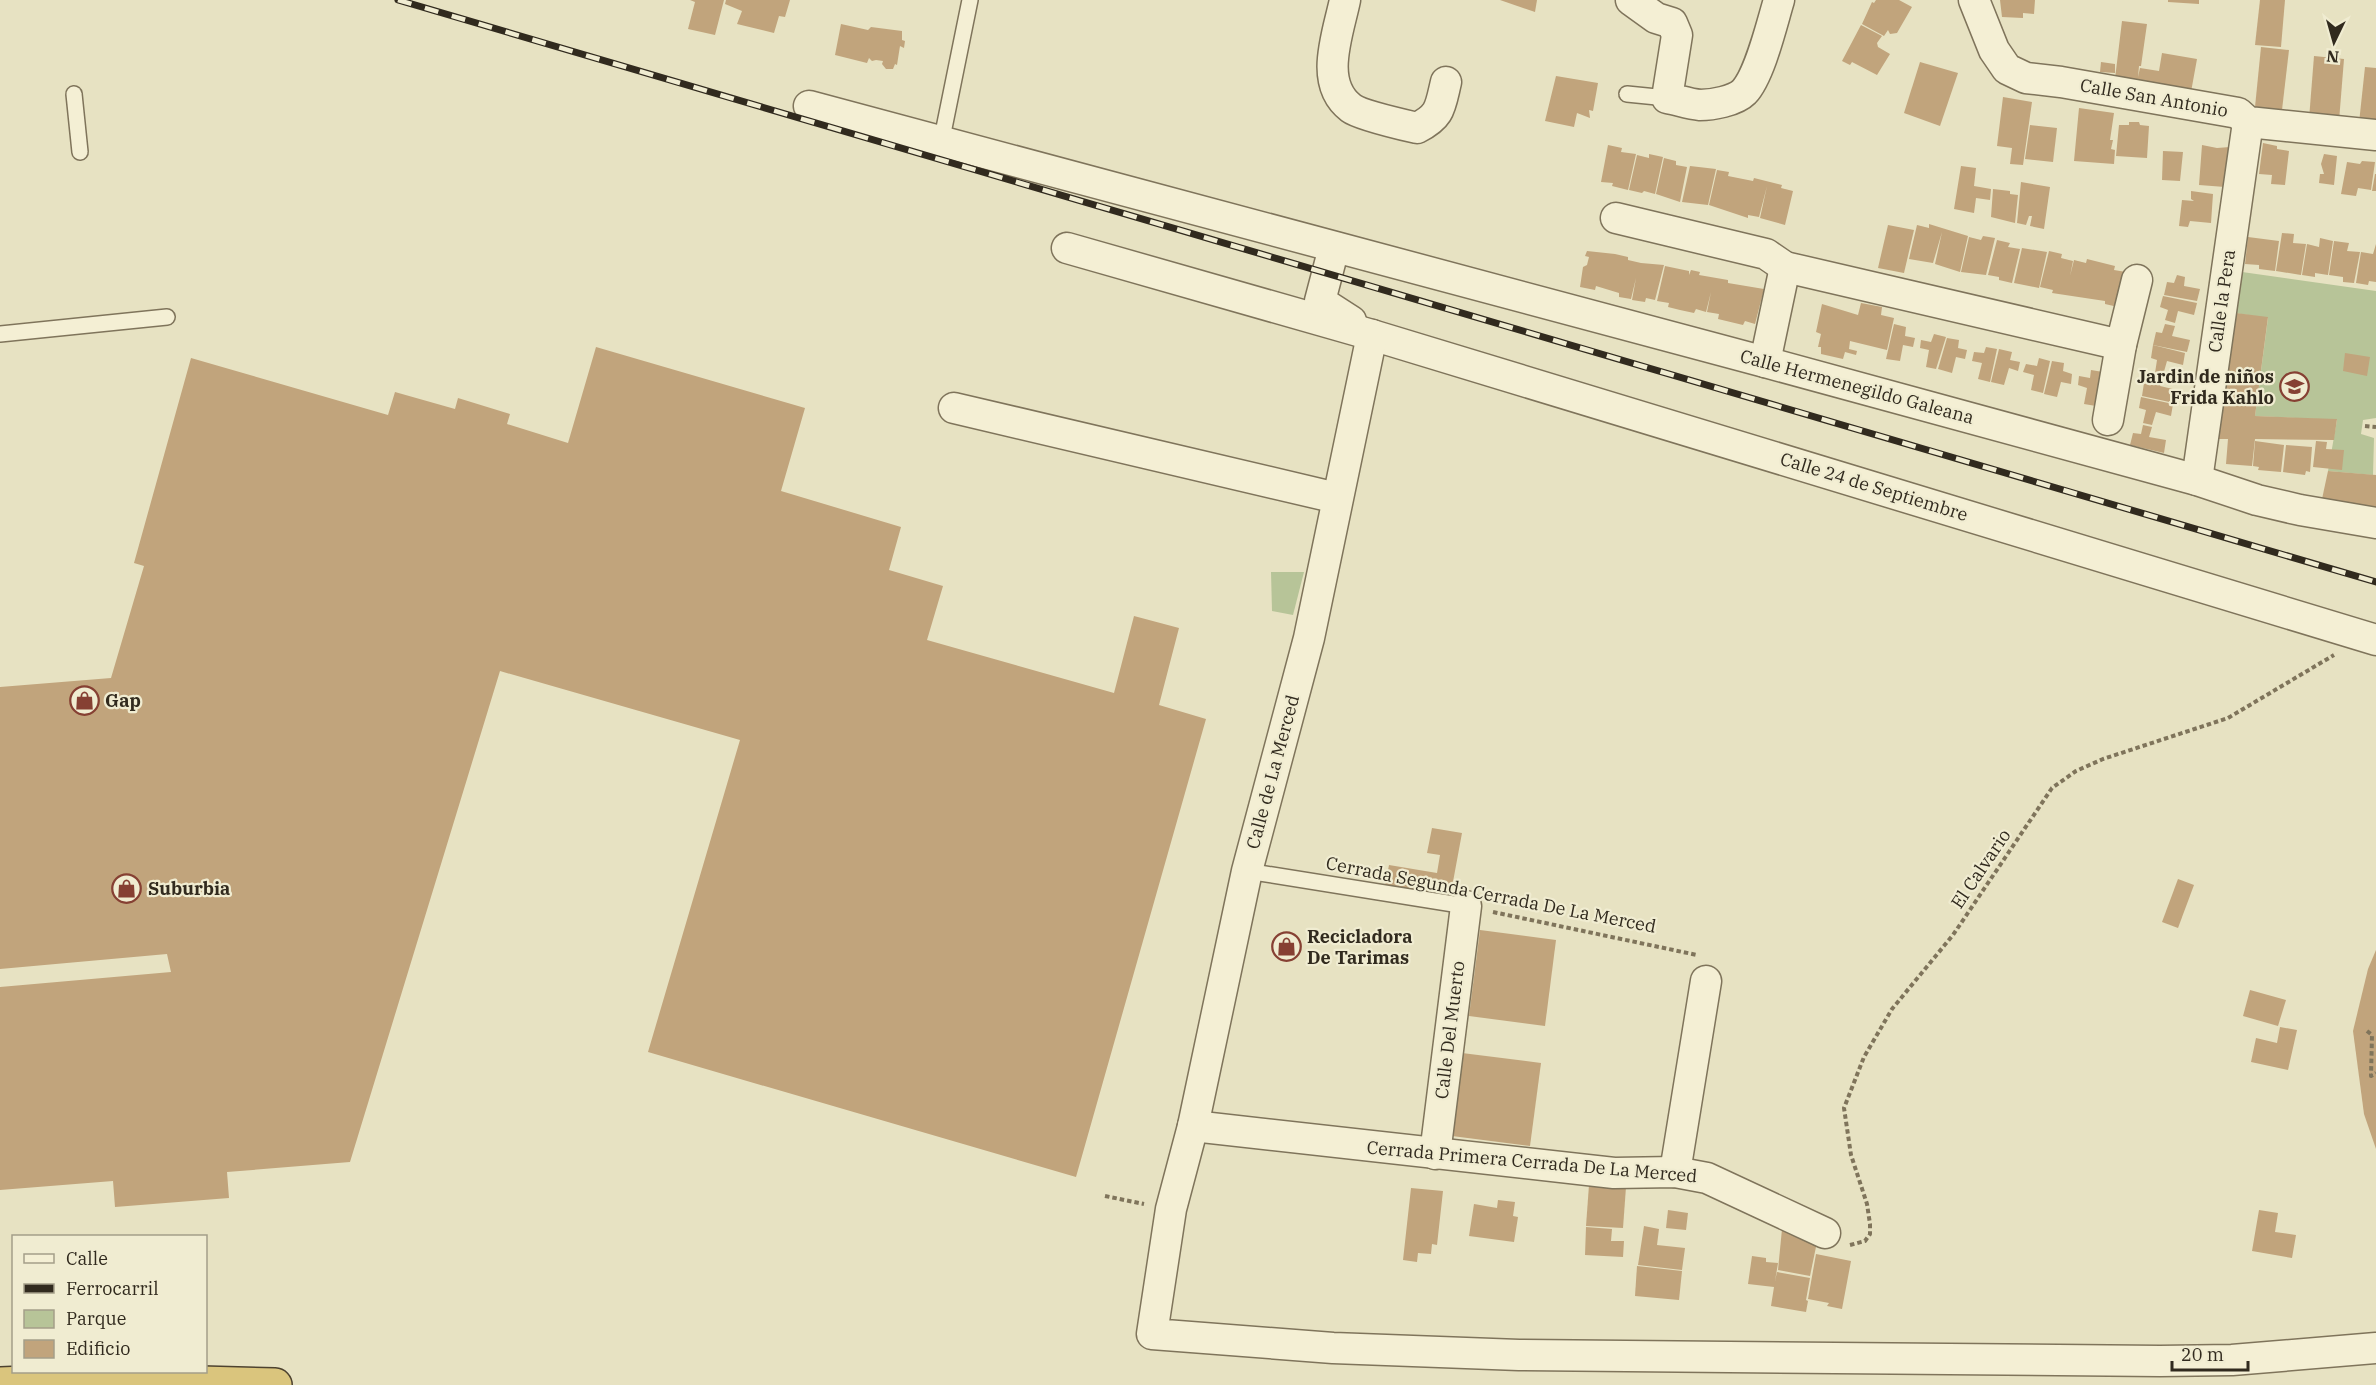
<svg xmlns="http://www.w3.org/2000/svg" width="2376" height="1385" font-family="'IBM Plex Serif',serif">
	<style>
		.green { fill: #b7c498 }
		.building { fill: #c1a47c }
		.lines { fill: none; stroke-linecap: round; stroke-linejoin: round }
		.service-casing { stroke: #7f745b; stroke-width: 18 }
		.minor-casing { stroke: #7f745b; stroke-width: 33 }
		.trunk-casing { stroke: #4d422f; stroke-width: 36 }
		.path { stroke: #7f745b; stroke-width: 4; stroke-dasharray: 4.5 3; stroke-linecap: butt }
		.service { stroke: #f4efd4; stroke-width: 15 }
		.minor { stroke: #f4efd4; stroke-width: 30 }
		.trunk { stroke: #dac57d; stroke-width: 33 }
		.rail-casing { stroke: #312a1e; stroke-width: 7 }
		.rail { stroke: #f0ecd1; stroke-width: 4.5; stroke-dasharray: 14; stroke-linecap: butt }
		.labels { text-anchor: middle; stroke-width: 4.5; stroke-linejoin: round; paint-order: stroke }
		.street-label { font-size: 18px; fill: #312a1e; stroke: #f0ecd1 }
		.poi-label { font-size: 18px; font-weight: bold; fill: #312a1e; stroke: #f0ecd1; text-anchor: start }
	</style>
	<rect width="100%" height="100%" fill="#e7e2c2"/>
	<g class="green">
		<polygon points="2235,271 2376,291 2376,418 2363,420 2361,434 2374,438 2373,475 2328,471 2337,420 2255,416 2268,318 2228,312"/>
		<polygon points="1271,572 1304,572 1293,615 1272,611"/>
	</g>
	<g class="building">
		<polygon points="690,0 724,0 715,35 688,29 695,2"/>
		<polygon points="726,0 790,0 785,17 779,16 774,33 737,24 742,11 725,4"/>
		<polygon points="1500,0 1537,0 1535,12"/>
		<polygon points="1876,0 1899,0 1912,7 1897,33 1890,34 1888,30 1884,36 1862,24 1872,2 1874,3"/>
		<polygon points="2000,0 2035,0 2034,14 2023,13 2023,18 2002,17"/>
		<polygon points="2168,0 2199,0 2199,4 2168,2"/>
		<polygon points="2260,0 2285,0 2281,47 2255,45"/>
		<polygon points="2122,21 2147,24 2141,66 2139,66 2138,77 2140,68 2159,71 2162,53 2197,59 2191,92 2114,87"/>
		<polygon points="841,24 868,30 871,27 902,31 902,40 905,41 904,48 900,46 897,65 895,64 893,69 886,69 882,64 883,61 876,60 872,61 869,58 867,63 835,55"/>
		<polygon points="1861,25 1882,36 1877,43 1878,47 1890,54 1877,75 1852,62 1850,65 1842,61"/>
		<polygon points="2261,47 2289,50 2282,110 2255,107"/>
		<polygon points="2314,56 2344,59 2339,121 2309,119"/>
		<polygon points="1920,62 1958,73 1940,126 1904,113"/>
		<polygon points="2101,62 2115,64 2115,73 2100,72"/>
		<polygon points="2365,67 2376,68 2376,125 2359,123"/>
		<polygon points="1556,76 1598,83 1593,111 1589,110 1590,118 1577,113 1574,127 1545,121"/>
		<polygon points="2003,97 2032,102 2023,165 2010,164 2012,148 1997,146"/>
		<polygon points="2079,108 2114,113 2110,140 2113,140 2111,149 2115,150 2114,164 2074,161"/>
		<polygon points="2129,122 2139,122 2140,125 2149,126 2147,158 2116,156 2119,125 2129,125"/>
		<polygon points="2030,125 2057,128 2053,162 2025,159"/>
		<polygon points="2263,143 2277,146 2277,149 2289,151 2285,185 2271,184 2272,175 2259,174"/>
		<polygon points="1608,145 1622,148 1621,152 1636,154 1628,190 1612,186 1613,183 1601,182"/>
		<polygon points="2202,145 2217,148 2230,147 2225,187 2199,185"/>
		<polygon points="2163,151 2183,152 2180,181 2162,180"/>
		<polygon points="1649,154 1663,157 1655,194 1644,191 1642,193 1629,190 1637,155 1649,158"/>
		<polygon points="2324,154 2337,156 2334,185 2319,183 2320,174 2324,174 2321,164"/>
		<polygon points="1664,158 1676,161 1676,165 1687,167 1680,202 1656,194"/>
		<polygon points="2362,161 2375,162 2371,190 2358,188 2356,196 2341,194 2347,162 2360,164"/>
		<polygon points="1690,166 1716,169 1708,205 1682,202"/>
		<polygon points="1961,166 1976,168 1974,186 1991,189 1990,200 1976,198 1974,213 1954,209"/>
		<polygon points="1717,170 1729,172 1728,176 1753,181 1754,178 1782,185 1781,188 1793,191 1785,225 1760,218 1767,186 1759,217 1748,215 1748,218 1709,205"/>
		<polygon points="2375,174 2376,174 2376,191 2372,191"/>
		<polygon points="2021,182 2050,187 2044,229 2030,226 2032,216 2029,216 2026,225 2017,223"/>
		<polygon points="1993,189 2010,191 2010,194 2018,195 2015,223 1991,217"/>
		<polygon points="2191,191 2213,194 2211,223 2190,221 2188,227 2179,226 2182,200 2194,201 2191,199"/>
		<polygon points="1929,224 1968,236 1960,272 1935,264 1942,232 1933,263 1909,259 1917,225 1929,228"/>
		<polygon points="1888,225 1914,230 1904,273 1878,268"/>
		<polygon points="2282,233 2294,234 2293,243 2306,244 2301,275 2276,271"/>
		<polygon points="1983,236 1995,238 1986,275 1961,272 1969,237 1981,240"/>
		<polygon points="2248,237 2279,241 2275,271 2259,269 2259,265 2245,264"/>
		<polygon points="2320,238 2333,241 2328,275 2315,273 2315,277 2302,275 2307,244 2319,247"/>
		<polygon points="1997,240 2010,243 2008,247 2020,249 2012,283 1999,280 1999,277 1988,275"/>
		<polygon points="2334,241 2349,243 2347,251 2360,252 2354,283 2343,282 2343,277 2329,275"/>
		<polygon points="2376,244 2376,282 2369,281 2368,285 2356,283 2361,252 2373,254"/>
		<polygon points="2022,248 2047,252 2039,288 2014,283"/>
		<polygon points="1587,251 1615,254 1628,257 1628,260 1641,263 1664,265 1655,300 1646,298 1645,302 1632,300 1636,278 1631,299 1619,297 1619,293 1596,286 1595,290 1580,287 1583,267 1587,265 1589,257 1585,256"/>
		<polygon points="2049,251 2062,254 2061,258 2073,261 2070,276 2074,260 2086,263 2087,259 2115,266 2114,270 2126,272 2118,307 2105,304 2105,301 2052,293 2053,290 2040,287"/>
		<polygon points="1665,266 1689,271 1689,275 1691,270 1700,272 1699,275 1728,280 1728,283 1764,289 1755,324 1745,321 1743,325 1718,319 1719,314 1707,312 1711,292 1706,312 1696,309 1694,313 1680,310 1668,307 1669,303 1657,301"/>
		<polygon points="2177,275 2185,277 2184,286 2200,289 2197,301 2164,295 2167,282 2174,283"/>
		<polygon points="2163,296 2197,303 2194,315 2178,311 2175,323 2165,320 2168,310 2160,307"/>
		<polygon points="1861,303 1882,307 1881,315 1894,318 1887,350 1850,341 1849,349 1857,351 1856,355 1845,352 1843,359 1821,354 1821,347 1818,347 1821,334 1816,332 1822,304 1858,315"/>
		<polygon points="2228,312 2268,317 2255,416 2337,419 2334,440 2255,439 2252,466 2226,464 2228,439 2207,439"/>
		<polygon points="1894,324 1906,327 1905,336 1915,338 1913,347 1903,345 1900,361 1886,359"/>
		<polygon points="2165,324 2175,326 2172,336 2190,340 2187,352 2153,345 2156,332 2162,333"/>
		<polygon points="1934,334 1946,337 1936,369 1926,367 1929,350 1920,348 1921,340 1931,342"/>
		<polygon points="1947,338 1959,340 1958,348 1967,350 1965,359 1956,357 1952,373 1938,369"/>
		<polygon points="2153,345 2185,353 2183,365 2167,361 2163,375 2155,373 2157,360 2151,358"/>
		<polygon points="596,347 805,408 781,491 901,527 889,570 943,586 927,640 1114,693 1134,616 1179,628 1159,705 1206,719 1076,1177 648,1052 740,740 500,671 350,1162 227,1172 229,1198 115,1207 113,1181 0,1190 0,987 171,972 167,954 0,969 0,687 111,678 144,566 134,563 191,358 388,415 395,392 455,409 458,398 510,414 507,424 568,443"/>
		<polygon points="1986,347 1997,349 1990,382 1978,379 1982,363 1972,361 1974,352 1984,353"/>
		<polygon points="1999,349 2012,352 2010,360 2020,362 2018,371 2009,368 2004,385 1991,382"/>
		<polygon points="2345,353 2370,357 2367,376 2343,371"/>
		<polygon points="2039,358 2050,361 2043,393 2031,390 2034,375 2023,372 2026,364 2037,366"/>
		<polygon points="2052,361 2064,363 2063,371 2072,374 2071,384 2061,382 2057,397 2044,394"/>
		<polygon points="2091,370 2103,372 2096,406 2084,404 2087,388 2078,385 2079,376 2090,378"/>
		<polygon points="2154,376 2163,378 2160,386 2177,390 2174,403 2142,396 2144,383 2152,385"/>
		<polygon points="2141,397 2173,404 2171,416 2156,412 2152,425 2143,423 2146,410 2139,408"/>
		<polygon points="2143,425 2152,427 2149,437 2166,440 2164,453 2130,445 2133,433 2141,434"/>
		<polygon points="2255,441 2284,445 2281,472 2258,470 2259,467 2253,466"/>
		<polygon points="2316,441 2327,442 2326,449 2344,450 2342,470 2313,467"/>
		<polygon points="2286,445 2312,447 2310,472 2306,471 2305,475 2283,472"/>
		<polygon points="2328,471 2376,475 2376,510 2322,499"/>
		<polygon points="1432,828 1462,833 1450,898 1385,886 1389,865 1437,873 1440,855 1427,853"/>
		<polygon points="2178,879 2194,885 2178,928 2162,922"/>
		<polygon points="1480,930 1556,940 1545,1026 1469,1016"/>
		<polygon points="2376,950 2376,1149 2364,1114 2353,1031 2368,969"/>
		<polygon points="2250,990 2286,1000 2278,1026 2243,1016"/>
		<polygon points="2280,1027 2297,1030 2288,1070 2251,1062 2256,1038 2277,1043"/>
		<polygon points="1462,1053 1541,1063 1530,1146 1452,1136"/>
		<polygon points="1589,1185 1626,1187 1623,1228 1586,1226"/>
		<polygon points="1411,1188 1443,1191 1437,1245 1432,1244 1431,1254 1418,1253 1417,1262 1403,1260"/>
		<polygon points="1498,1200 1515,1202 1513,1216 1518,1217 1514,1242 1469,1236 1474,1204 1497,1208"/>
		<polygon points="1668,1210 1688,1213 1686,1230 1666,1228"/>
		<polygon points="2259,1210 2278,1213 2275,1232 2296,1235 2292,1258 2252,1251"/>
		<polygon points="1644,1226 1659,1229 1657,1245 1685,1248 1682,1270 1638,1265"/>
		<polygon points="1586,1227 1612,1229 1611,1241 1624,1241 1623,1257 1585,1255"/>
		<polygon points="1782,1229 1817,1242 1810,1276 1778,1270"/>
		<polygon points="1816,1254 1851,1261 1842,1309 1827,1306 1829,1303 1808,1299"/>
		<polygon points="1752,1256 1766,1258 1766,1262 1778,1263 1775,1281 1777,1272 1810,1278 1806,1300 1808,1301 1806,1312 1771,1306 1774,1287 1748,1284"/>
		<polygon points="1637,1266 1682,1271 1679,1300 1635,1296"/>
	</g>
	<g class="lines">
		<defs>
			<g id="service">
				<polyline points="74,94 80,152"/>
				<polyline points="1627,94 1667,98"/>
				<polyline points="941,143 970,0"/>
				<polyline points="0,334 167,317"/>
				<polyline points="1247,871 1466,906"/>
			</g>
			<g id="minor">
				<path d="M1345,0c-7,34 -27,83 6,108 9,7 53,17 66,20 24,-12 23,-21 29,-46"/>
				<path d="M1631,0l25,18 16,5 5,12 -10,63c11,2 22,6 33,7 12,0 35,-4 44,-13 16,-17 28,-69 35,-92"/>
				<polyline points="1974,0 1994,50 2007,69 2026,78 2061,82 2238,113 2248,122 2376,135"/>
				<polyline points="809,106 1765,362 2197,480 2257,500 2300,510 2376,523"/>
				<polyline points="1616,218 1766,254 1785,267 2121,345"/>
				<polyline points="1067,248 1372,335 2376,640"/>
				<polyline points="1337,248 1331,259 1320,301 1351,321"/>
				<polyline points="1372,335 1309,638 1247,871 1193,1126 1171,1209 1152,1334 1333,1348 1519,1355 2160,1361 2232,1360 2376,1348"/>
				<polyline points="1765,362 1785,267"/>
				<polyline points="954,408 1337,498"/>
				<polyline points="2108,420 2121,345 2137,280"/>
				<polyline points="2197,480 2248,122"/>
				<polyline points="1193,1126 1614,1173 1675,1172 1707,1178 1825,1233"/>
				<polyline points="1435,1154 1466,906"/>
				<polyline points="1675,1172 1706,981"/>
			</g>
			<polyline id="trunk" points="0,1384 94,1380 275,1385"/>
		</defs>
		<use href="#service" class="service-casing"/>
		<use href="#minor" class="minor-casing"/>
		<use href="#trunk" class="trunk-casing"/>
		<g class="path">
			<polyline points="2365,426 2376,427"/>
			<polyline points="1493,912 1697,955"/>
			<polyline points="2367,1031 2372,1035 2371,1076 2376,1073"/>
			<polyline points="1105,1196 1144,1204"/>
			<polyline points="1850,1245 1865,1241 1870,1234 1870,1224 1867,1204 1851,1155 1844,1108 1864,1057 1892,1009 1953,935 2052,788 2076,771 2103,759 2228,718 2334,655"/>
		</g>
		<use href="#service" class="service"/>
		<use href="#minor" class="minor"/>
		<use href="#trunk" class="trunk"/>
		<defs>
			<polyline id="rail" points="398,0 2376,582"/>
		</defs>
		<use href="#rail" class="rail-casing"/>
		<use href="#rail" class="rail"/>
	</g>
	<defs>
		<symbol id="school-ring" viewBox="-11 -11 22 22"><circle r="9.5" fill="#f0ecd1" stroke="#864033" stroke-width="1.5"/><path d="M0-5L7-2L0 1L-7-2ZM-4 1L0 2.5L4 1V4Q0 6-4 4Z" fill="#864033"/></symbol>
		<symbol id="shop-ring" viewBox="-11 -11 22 22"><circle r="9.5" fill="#f0ecd1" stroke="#864033" stroke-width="1.5"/><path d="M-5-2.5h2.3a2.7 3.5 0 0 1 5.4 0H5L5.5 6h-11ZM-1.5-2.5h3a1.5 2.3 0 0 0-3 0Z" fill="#864033"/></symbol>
	</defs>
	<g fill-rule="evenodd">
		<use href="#school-ring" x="2278" y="370" width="33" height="33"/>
		<use href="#shop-ring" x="68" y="684" width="33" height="33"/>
		<use href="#shop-ring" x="110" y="872" width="33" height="33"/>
		<use href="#shop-ring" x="1270" y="930" width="33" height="33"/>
	</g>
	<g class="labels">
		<g class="street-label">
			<text transform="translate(2154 98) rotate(10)" y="6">Calle San Antonio</text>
			<text transform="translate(2222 301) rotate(-82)" y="6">Calle la Pera</text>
			<text transform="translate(1857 387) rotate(15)" y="6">Calle Hermenegildo Galeana</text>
			<text transform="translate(1874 487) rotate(17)" y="6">Calle 24 de Septiembre</text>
			<text transform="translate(1273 772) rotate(-75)" y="6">Calle de La Merced</text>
			<text transform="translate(1981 869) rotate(-56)" y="6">El Calvario</text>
			<text transform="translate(1491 895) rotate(11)" y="6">Cerrada Segunda Cerrada De La Merced</text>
			<text transform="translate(1450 1030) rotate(-83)" y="6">Calle Del Muerto</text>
			<text transform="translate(1532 1162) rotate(5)" y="6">Cerrada Primera Cerrada De La Merced</text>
		</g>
		<g class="poi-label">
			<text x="2274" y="383" text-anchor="end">Jardin de niños<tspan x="2274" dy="21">Frida Kahlo</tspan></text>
			<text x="105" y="707">Gap</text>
			<text x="148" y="895">Suburbia</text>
			<text x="1307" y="943">Recicladora<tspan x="1307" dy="21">De Tarimas</tspan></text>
		</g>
	</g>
	<rect x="12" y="1235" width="195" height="138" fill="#f0ecd1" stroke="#a49e89" stroke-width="1.5"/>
	<rect x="24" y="1254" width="30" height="9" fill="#f4efd4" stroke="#a49e89" stroke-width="1.5"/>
	<text x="66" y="1265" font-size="18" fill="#312a1e">Calle</text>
	<rect x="24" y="1284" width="30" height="9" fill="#312a1e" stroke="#a49e89" stroke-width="1.5"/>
	<text x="66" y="1295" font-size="18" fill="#312a1e">Ferrocarril</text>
	<rect x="24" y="1310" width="30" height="18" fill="#b7c498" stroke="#a49e89" stroke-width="1.5"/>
	<text x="66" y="1325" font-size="18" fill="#312a1e">Parque</text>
	<rect x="24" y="1340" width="30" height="18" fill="#c1a47c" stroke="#a49e89" stroke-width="1.5"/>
	<text x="66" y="1355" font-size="18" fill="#312a1e">Edificio</text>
	<g transform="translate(2334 42) rotate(185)" stroke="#f0ecd1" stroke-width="4.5" paint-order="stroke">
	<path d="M0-4.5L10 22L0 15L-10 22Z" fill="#312a1e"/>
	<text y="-9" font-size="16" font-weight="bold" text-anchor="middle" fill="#312a1e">N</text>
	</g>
	<path d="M2172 1361v9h76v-9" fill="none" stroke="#312a1e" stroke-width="3"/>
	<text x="2181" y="1361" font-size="18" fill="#312a1e" stroke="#f0ecd1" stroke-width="4.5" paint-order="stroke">20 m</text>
</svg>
